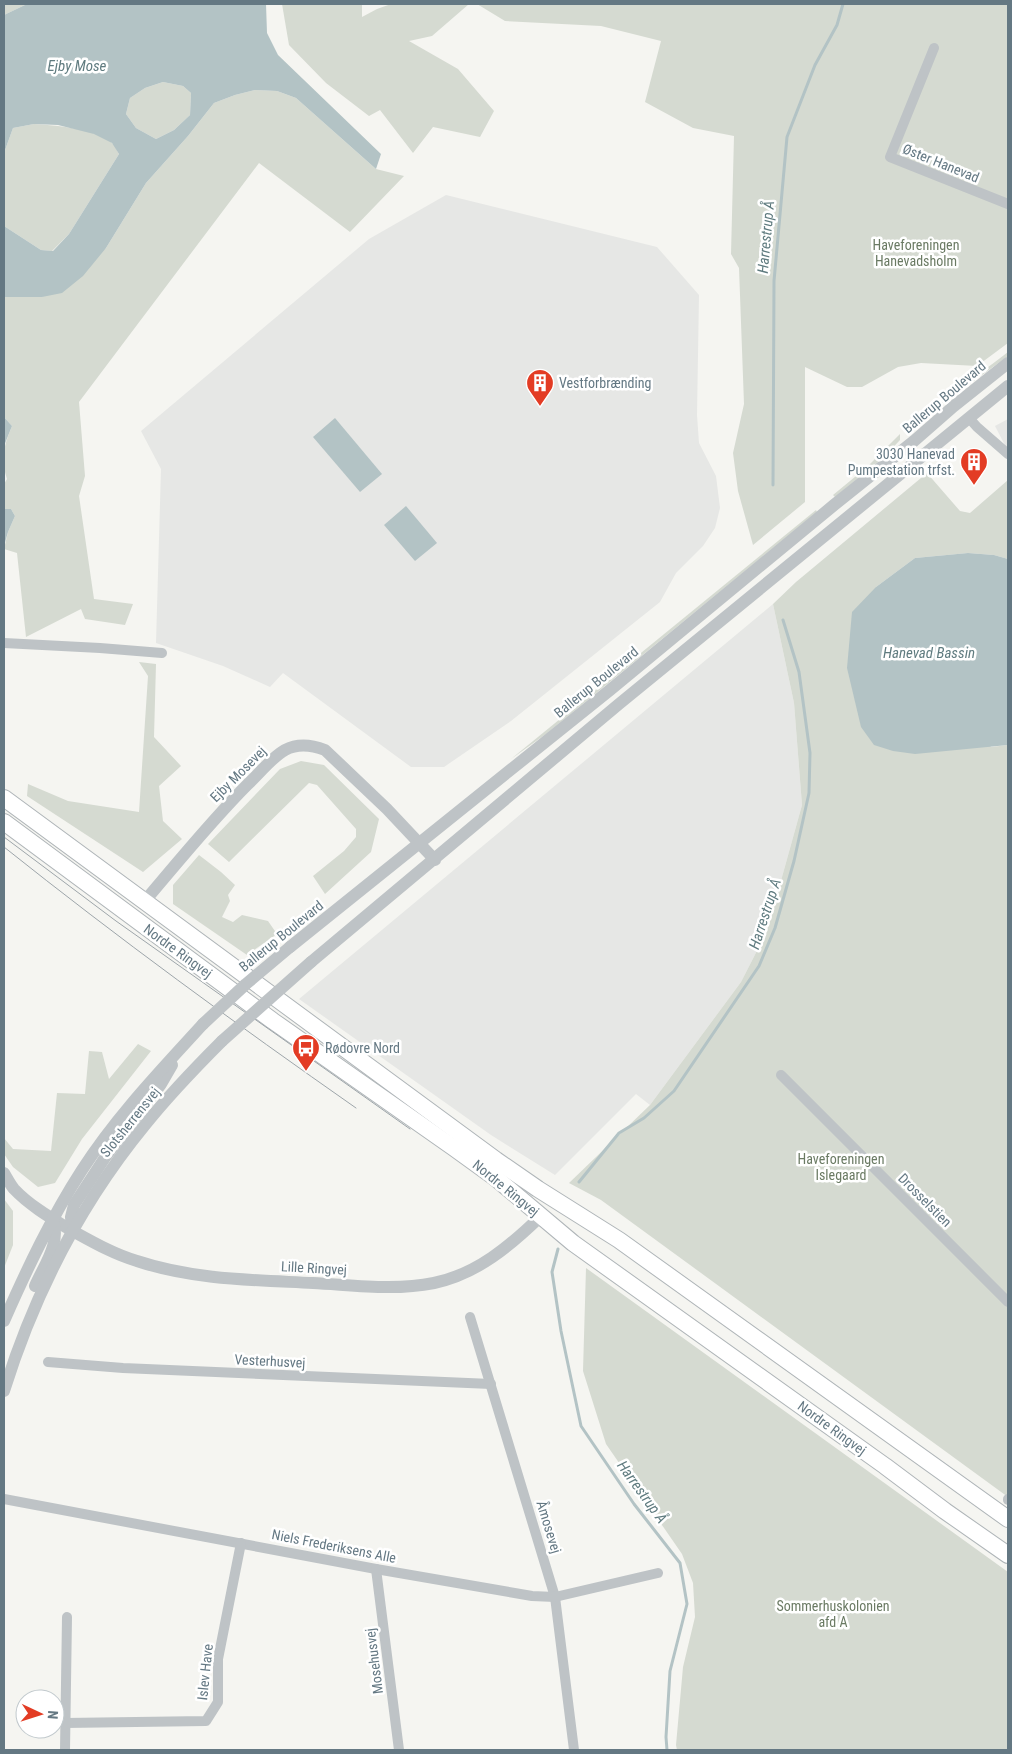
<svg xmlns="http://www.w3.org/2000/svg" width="1012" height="1754" font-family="'Roboto Condensed',sans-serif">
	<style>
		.built { fill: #e6e7e5 }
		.green { fill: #d5dad1 }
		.water { fill: #b3c3c5; fill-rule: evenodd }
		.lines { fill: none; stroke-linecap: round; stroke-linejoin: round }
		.stream { stroke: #b3c3c5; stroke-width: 3 }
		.primary-casing { stroke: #afb5b8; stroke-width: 18 }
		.minor { stroke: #bec3c6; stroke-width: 10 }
		.tertiary { stroke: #bec3c6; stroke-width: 12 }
		.primary { stroke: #fff; stroke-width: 16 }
		.tram { stroke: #9da5aa; stroke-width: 1 }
		.tertiary-bridge { stroke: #bec3c6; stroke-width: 12 }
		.labels { text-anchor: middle; stroke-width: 5; stroke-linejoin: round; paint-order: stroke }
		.street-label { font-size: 14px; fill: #647883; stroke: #fff }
		.park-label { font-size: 14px; fill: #6a7a63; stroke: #fff }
		.poi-label { font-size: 14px; fill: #647883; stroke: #fff; text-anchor: start }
		.water-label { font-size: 15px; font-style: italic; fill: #5f7b7f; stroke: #fff }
	</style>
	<rect width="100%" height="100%" fill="#f5f5f1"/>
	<g class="built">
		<polygon points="446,195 657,247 699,295 697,415 699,443 716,476 720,508 715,528 703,546 676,573 660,602 511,721 444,767 411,767 283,673 270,687 223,666 156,643 161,469 141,431 369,239"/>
		<polygon points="1008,419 1008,451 995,426"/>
		<polygon points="773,604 794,703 802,805 767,931 741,982 650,1105 636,1094 555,1175 491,1135 299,999"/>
	</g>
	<g class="green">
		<polygon points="4,4 27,4 4,15"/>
		<polygon points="282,4 362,4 362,17 377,9 391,4 469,4 432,36 409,41 458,69 494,111 480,137 433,127 413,153 380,110 369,116 326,83 289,45"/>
		<polygon points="477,4 1008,4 1008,343 977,366 921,363 898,367 862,387 847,387 805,367 805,502 753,545 738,491 733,453 744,404 739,268 731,254 734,136 693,128 645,102 661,41 601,26 505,21"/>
		<polygon points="163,82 183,86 191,93 190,115 174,130 156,139 136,128 126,114 130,98 145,88"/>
		<path d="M255,90l22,1 19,7 80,71 28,7 -54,56 -91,-69 -180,239 6,74 -6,20 15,103 39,5 -8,21 -40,-6 -4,-10 -55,28 -9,-84 -13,-4 4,-17 7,-16 -4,-7h-7v-25l3,-5c-7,-21 -3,-33 5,-53l-8,-9v-120h38l64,-49 40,-65 42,-47 26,-33 21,-8z"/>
		<path d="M34,124c19,1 66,5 79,20 3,2 4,7 6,10l-50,80 -17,17 -11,-1 -37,-24v-73l9,-25z"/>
		<path d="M1008,352v4l-96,70c31,-27 64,-49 96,-74z"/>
		<polygon points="900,434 900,440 884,457 835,497 833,495 867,467"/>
		<polygon points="927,473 960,511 970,513 1008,480 1008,559 994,555 968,553 915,558 876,587 991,747 1008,745 1008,1497 601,1200 569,1183 650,1105 741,982 767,931 802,805 794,703 773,604 796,582"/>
		<polygon points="816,510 817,512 578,708 546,734 511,759"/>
		<polygon points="139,662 156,664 154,737 181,766 159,786 163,821 182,839 143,872 27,796 28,784 68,801 139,812 148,676"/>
		<polygon points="301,761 324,765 379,819 371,852 325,894 313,876 344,851 356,837 356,829 317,785 309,783 229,862 208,844 280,769"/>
		<polygon points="199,855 221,872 235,885 228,895 230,901 222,917 233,922 242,915 268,921 277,934 247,955 173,904 173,885"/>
		<polygon points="138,1044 151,1051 82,1139 55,1183 38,1187 13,1167 4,1154 4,1138 13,1149 51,1151 57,1093 85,1094 89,1051 102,1052 109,1079"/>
		<polygon points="4,1199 13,1211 13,1245 4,1268"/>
		<polygon points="586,1268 1008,1572 1008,1750 677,1750 676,1745 683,1667 695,1617 693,1583 682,1554 606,1444 583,1371"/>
	</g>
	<g class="water">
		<path d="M27,4h239l1,29 11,22 103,99 -5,15 -80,-71 -19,-7 -22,-1 -20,5 -21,8 -26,33 -42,47 -40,65 -23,28 -21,17 -20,4h-38v-71l37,24 12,1 16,-17 50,-80 -7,-11 -18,-9 -36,-9 -24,-1 -21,4 -9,25v-138zM163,82l20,4 8,7 -1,22 -16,15 -18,9 -20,-11 -10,-14 4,-16 15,-10z"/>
		<polygon points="4,417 12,426 4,446"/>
		<polygon points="335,418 382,474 360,492 313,437"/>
		<polygon points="406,506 437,543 415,561 384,525"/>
		<polygon points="4,509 11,509 15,516 8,532 4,546"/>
		<polygon points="968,553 994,555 1008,559 1008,745 915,754 893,751 874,745 861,727 847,668 852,612 876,587 915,558"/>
	</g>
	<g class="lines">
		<g class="stream">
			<polyline points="773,485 774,281 787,137 815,65 837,25 843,4"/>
			<polyline points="579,1182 619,1133 644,1118 674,1091 759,966 775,928 794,861 809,793 810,753 799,672 783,620"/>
			<polyline points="558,1249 552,1272 561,1331 581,1426 634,1504 680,1563 687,1604 670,1671 666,1737 667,1750"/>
		</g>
		<defs>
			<g id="primary">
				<polyline points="4,798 496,1160 538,1189 619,1240 1008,1519"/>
				<polyline points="4,822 273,1021 454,1148 497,1179 573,1243 885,1466 945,1511 1008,1555"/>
			</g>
		</defs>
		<use href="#primary" class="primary-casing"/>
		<g class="minor">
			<polyline points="934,48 890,157 1008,204"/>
			<polyline points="969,418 977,427 1008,454"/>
			<polyline points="4,643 100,648 162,653"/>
			<polyline points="781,1075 1008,1302"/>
			<polyline points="470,1317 555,1597 574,1750"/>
			<polyline points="48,1362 123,1368 491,1384"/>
			<polyline points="4,1499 376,1569 532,1596 555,1597 658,1573"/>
			<polyline points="1008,1500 1008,1499"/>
			<polyline points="376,1569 399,1750"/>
			<polyline points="65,1723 206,1721 218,1702 218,1659 241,1543"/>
			<polyline points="65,1750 67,1617"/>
		</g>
		<g class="tertiary">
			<path d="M144,902c34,-40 67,-81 104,-118 12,-11 23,-26 37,-34 13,-7 27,-5 40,0l62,59 48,51"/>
			<polyline points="290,947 610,690 834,505 914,441 954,406 1008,363"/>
			<polyline points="311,962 619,704 1008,386"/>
			<path d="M4,1173c3,5 6,11 10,16 15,16 37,29 55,40 22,12 44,25 68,32 57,19 117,19 176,22 40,2 81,8 121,0 43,-9 76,-37 107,-67"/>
			<polyline points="72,1230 71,1217 74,1205 106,1156 161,1084 172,1065"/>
			<path d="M35,1286c9,-21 27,-44 17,-67"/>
			<path d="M4,1321c23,-52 47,-103 78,-151 34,-53 79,-100 121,-146"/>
			<path d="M4,1391c30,-96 77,-188 141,-266 24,-30 50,-57 77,-84"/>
		</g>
		<use href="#primary" class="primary"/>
		<g class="tram">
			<polyline points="4,837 116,921 410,1129"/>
			<path d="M4,847c114,91 232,177 352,261"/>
		</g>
		<g class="tertiary-bridge">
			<polyline points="203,1024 246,984 290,947"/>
			<polyline points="222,1041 311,962"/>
		</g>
	</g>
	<defs>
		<symbol id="building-pin" viewBox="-11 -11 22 30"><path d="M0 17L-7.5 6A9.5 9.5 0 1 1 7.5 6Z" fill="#e33c24" stroke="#fff"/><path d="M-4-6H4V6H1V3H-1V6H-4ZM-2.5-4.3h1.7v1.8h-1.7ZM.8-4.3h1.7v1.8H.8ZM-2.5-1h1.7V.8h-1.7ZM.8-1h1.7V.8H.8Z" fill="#fff"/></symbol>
		<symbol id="bus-pin" viewBox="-11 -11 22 30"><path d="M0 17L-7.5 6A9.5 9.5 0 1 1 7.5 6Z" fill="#e33c24" stroke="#fff"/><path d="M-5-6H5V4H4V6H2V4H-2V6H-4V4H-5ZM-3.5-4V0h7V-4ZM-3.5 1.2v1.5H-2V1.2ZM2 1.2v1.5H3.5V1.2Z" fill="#fff"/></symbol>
	</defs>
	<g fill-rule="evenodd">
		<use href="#building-pin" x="524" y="367" width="32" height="43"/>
		<use href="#building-pin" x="958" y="446" width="32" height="43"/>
		<use href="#bus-pin" x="290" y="1032" width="32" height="43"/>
	</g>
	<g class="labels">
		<g class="street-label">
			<text transform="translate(941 163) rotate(22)" y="5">Øster Hanevad</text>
			<text transform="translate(944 397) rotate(-40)" y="5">Ballerup Boulevard</text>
			<text transform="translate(596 682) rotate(-39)" y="5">Ballerup Boulevard</text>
			<text transform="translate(238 774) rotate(-45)" y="5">Ejby Mosevej</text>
			<text transform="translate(281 936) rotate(-39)" y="5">Ballerup Boulevard</text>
			<text transform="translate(178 951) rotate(36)" y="5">Nordre Ringvej</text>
			<text transform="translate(130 1122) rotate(-51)" y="5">Slotsherrensvej</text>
			<text transform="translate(506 1188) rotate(39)" y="5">Nordre Ringvej</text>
			<text transform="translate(925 1200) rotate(45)" y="5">Drosselstien</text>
			<text transform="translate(314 1268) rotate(3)" y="5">Lille Ringvej</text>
			<text transform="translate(270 1361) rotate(3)" y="5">Vesterhusvej</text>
			<text transform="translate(832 1428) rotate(36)" y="5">Nordre Ringvej</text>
			<text transform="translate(549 1527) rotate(73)" y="5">Åmosevej</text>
			<text transform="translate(334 1546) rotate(11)" y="5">Niels Frederiksens Alle</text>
			<text transform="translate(374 1661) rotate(-97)" y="5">Mosehusvej</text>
			<text transform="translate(205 1672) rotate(-84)" y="5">Islev Have</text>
		</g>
		<g class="park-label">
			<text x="916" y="250">Haveforeningen<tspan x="916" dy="16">Hanevadsholm</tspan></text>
			<text x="841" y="1164">Haveforeningen<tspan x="841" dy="16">Islegaard</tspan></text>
			<text x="833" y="1611">Sommerhuskolonien<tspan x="833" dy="16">afd A</tspan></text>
		</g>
		<g class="poi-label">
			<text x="559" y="388">Vestforbrænding</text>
			<text x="955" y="459" text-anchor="end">3030 Hanevad<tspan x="955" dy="16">Pumpestation trfst.</tspan></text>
			<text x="325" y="1053">Rødovre Nord</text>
		</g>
		<g class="water-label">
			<text x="77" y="71">Ejby Mose</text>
			<text transform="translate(766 237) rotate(-85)" y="5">Harrestrup Å</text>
			<text x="929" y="658">Hanevad Bassin</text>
			<text transform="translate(765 914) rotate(-72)" y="5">Harrestrup Å</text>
			<text transform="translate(642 1492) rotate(54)" y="5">Harrestrup Å</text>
		</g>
	</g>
	<rect width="1012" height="1754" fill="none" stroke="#647883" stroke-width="10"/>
	<g transform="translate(40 1714) rotate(94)"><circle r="24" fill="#ffffff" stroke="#c1c9cd"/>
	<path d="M0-4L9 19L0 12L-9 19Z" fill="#e33c24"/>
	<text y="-8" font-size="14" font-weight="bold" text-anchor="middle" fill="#647883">N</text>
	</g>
</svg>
